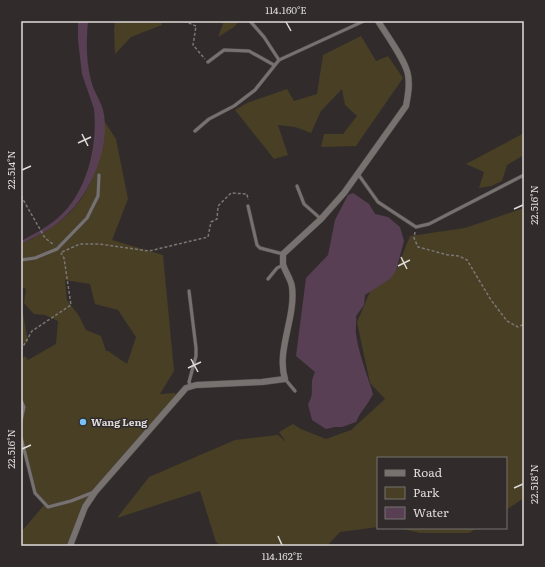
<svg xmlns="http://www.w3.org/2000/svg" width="545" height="567" font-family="Literata,serif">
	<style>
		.green { fill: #483f25; fill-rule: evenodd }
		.water { fill: #593f54 }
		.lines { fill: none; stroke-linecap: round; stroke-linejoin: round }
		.service-casing { stroke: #4c4847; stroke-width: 4 }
		.minor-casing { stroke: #4c4847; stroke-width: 7 }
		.path { stroke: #7b7776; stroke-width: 1.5; stroke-dasharray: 3 2; stroke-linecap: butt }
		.service { stroke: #77716f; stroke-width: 3 }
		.minor { stroke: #77716f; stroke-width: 6 }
		.ticks { fill: none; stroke: #dedbda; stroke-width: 1.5 }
		.poi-dot { fill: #79bff8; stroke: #312c2b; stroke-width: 1.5 }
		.labels { text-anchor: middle; stroke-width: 3; stroke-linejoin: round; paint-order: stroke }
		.poi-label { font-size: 10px; font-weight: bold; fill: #dedbda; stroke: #312c2b; text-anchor: start }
		.neatline { fill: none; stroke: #dedbda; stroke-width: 1.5 }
		.ticks-label { font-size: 10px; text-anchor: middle; fill: #dedbda }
	</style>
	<rect width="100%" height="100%" fill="#312c2b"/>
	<g class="green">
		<polygon points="115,21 161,21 162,25 131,37 115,54 114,29"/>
		<polygon points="224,21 239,21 234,27 218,37"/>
		<polygon points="361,36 376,61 388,56 403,78 356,146 321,147 324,134 343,134 357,116 345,105 342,89 321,111 311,133 295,127 278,125 288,155 274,159 235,110 247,103 287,89 294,101 317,94 323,55"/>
		<path d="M105,122l11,17 12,60 -16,41 51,15 11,116 -14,23 15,-1 4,8 -91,102 -16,43h-51v-14l24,-28 -10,-11 -14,-56v-43l1,-1 -1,-4v-28l4,-5 3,4 28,-16 2,-23 -13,-6 -11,-1 -10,-11 2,-14 -5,-2v-19l2,-4 -2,-1v-19c13,-6 26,-13 37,-21 32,-24 45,-64 47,-101zM65,280l25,4 5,20 23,6 18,27 -9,27 -19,-13h-2l-5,-15 -15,-6 -7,-14 -12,-16z"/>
		<polygon points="524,133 524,155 507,165 502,181 491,186 479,188 484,172 466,164"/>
		<polygon points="524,208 524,498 506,510 506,458 378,458 378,527 340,532 327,546 221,546 216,542 200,491 117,518 149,477 235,440 278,435 286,442 279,432 293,424 301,429 326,439 351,430 385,399 370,383 357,322 370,292 396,271 410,236 465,228"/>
		<polygon points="21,314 23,314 28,342 21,344"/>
		<polygon points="399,528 477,528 469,533 420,533"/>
	</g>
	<g class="water">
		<path d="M78,21h10c-2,22 -2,45 5,66 4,10 10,18 11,28 6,36 -16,84 -44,106 -11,10 -26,16 -39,23v-3c13,-7 25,-13 37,-23 29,-25 40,-72 36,-109l-12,-35 -4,-34z"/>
		<path d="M353,193l16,11 6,10 13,3 12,10 4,14 -8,30 -6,8 -25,16 -1,10 -8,11c1,6 -1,12 0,18 3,21 11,40 17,60 -5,11 -12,16 -17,28l-14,5h-7l-9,2 -14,-9 -4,-16c8,-12 0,-19 7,-32l-19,-16 10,-78 22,-23 7,-35 13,-25z"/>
	</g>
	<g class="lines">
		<defs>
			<g id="service">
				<polyline points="250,21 264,37 279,60"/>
				<polyline points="208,62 224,50 249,51 274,65"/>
				<polyline points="195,131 209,119 234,106 255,90 279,60 364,21"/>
				<polyline points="358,174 378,202 416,227 429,224 524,175"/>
				<polyline points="297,186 304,204 321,219"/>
				<polyline points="248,206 257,245 260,248 283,254"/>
				<polyline points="21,260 35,258 57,249 87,218 98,196 99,175"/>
				<polyline points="268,279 277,268 283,265"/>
				<polyline points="189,291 196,348 196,356 189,382 191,386"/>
				<polyline points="285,379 295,391"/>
				<polyline points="21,400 24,407 21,421"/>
				<polyline points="21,437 35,493 48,507 71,501 94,492"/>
			</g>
			<path id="minor" d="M70,546l15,-39 10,-15 91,-104 10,-3 66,-3 23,-3c-9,-28 11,-62 7,-92 -1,-8 -7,-15 -9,-23 0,-3 0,-7 0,-10l38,-35 23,-26 62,-87c2,-11 4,-20 2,-31 -2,-14 -22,-41 -30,-54"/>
		</defs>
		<use href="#service" class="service-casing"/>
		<use href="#minor" class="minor-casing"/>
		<g class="path">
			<polyline points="184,21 196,26 193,45 205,59"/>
			<polyline points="21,196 45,238 53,244"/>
			<polyline points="415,232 414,238 418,247 448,255 459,256 467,260 491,300 507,321 518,327 524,324"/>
			<polyline points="62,252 80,244 99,244 149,251 208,237 211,222 217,219 218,206 231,193 247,194 248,200"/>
			<polyline points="21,350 32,331 71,305 64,258 61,253"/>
		</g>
		<use href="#service" class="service"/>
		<use href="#minor" class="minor"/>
	</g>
	<path class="ticks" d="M286,22l5,9M82,134l6,12M78,143l13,-6M22,170l9,-4M514,209l9,-4M401,257l6,12M398,266l12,-6M191,359l7,13M188,368l13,-6M22,449l9,-4M514,488l9,-4M278,536l4,9"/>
	<circle class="poi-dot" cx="83" cy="422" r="4"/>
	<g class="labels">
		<g class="poi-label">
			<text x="91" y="426">Wang Leng</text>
		</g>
	</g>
	<rect width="545" height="567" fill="none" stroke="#312c2b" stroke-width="44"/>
	<rect x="377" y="457" width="130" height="72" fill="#312c2b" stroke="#767271"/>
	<rect x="385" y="470" width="20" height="6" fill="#77716f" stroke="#767271"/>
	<text x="413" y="477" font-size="12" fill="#dedbda">Road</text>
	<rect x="385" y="487" width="20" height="12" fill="#483f25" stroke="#767271"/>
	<text x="413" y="497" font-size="12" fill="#dedbda">Park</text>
	<rect x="385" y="507" width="20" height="12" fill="#593f54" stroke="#767271"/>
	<text x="413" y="517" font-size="12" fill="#dedbda">Water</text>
	<rect x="22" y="22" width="501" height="523" class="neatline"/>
	<g class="ticks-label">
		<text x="286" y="14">114.160°E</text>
		<text transform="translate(11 170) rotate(-90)" y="4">22.514°N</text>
		<text transform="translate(534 205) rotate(-90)" y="4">22.516°N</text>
		<text transform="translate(11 449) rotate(-90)" y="4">22.516°N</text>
		<text transform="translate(534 484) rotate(-90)" y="4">22.518°N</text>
		<text x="282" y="560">114.162°E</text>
	</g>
</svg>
